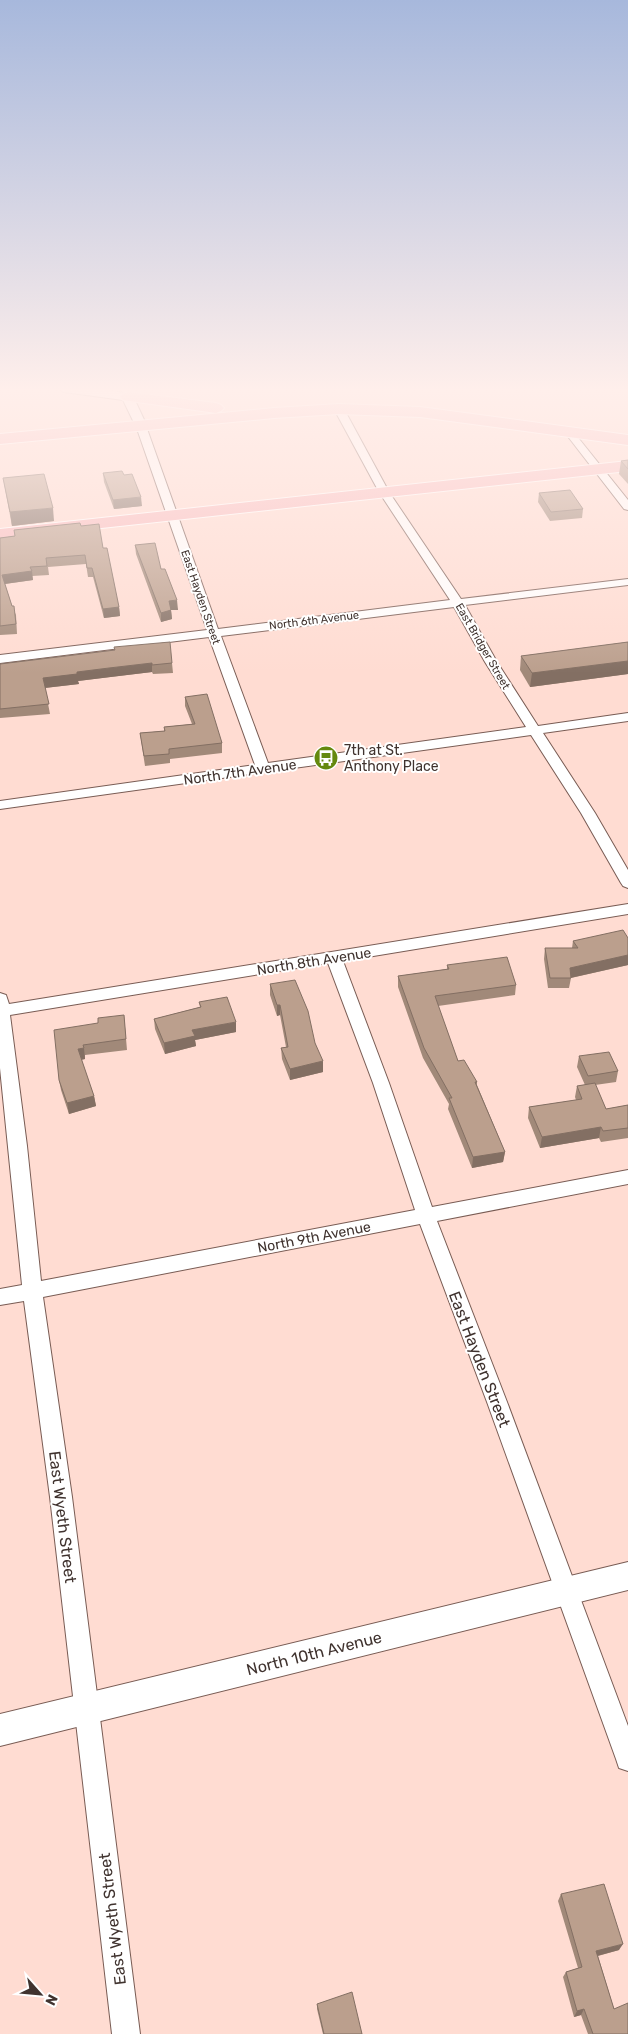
<svg xmlns="http://www.w3.org/2000/svg" width="628" height="2034" font-family="Rubik,sans-serif">
	<style>
		.lines { fill: none; stroke-linecap: round; stroke-linejoin: round }
		.minor-casing { stroke: #795c54; stroke-width: 2 }
		.tertiary-casing { stroke: #795c54; stroke-width: 2 }
		.primary-casing { stroke: #fff; stroke-width: 2 }
		.minor { fill: #fff; fill-rule: evenodd }
		.tertiary { fill: #fff; fill-rule: evenodd }
		.primary { fill: #f9bcbf; fill-rule: evenodd }
		.wall { fill: #a18979 }
		.shaded-wall { fill: #836f63 }
		.building { fill: #bb9f8d; stroke: #836f63 }
		.labels { text-anchor: middle; stroke-width: 4; stroke-linejoin: round; paint-order: stroke }
		.far-street-label { font-size: 11px; fill: #40332f; stroke: #fff }
		.poi-label { font-size: 14px; fill: #40332f; stroke: #fff; text-anchor: start }
		.street-label { font-size: 14px; fill: #40332f; stroke: #fff }
		.near-street-label { font-size: 16px; fill: #40332f; stroke: #fff }
	</style>
	<rect width="100%" height="100%" fill="#ffdcd2"/>
	<g class="lines">
		<defs>
			<g id="minor">
				<path d="M339,406l5,3 45,83 72,107 167,-20v6l-163,20 32,57 41,64 90,-13v8l-85,12 52,80 33,57v18l-5,-2 -2,-3 -40,-70 -50,-78 -531,74v-8l255,-36 -46,-128 -209,26v-8l207,-25 -71,-204 2,-2h6l2,2 72,203 232,-29 -71,-108 -45,-83zM454,607l31,55 41,65 -258,36 -47,-127z"/>
				<polygon points="569,429 572,430 628,500 628,510 624,509 566,434 564,432"/>
				<path d="M628,904v10l-285,47 46,122 43,124 196,-37v14l-191,37 70,181 121,324v45l-9,-3 -3,-9 -129,-357 -67,-178 -377,73 29,200 68,537h-28l-62,-537 -26,-196 -24,4v-16l22,-4 -22,-217v-75l6,2 3,9zM328,963l45,120 42,127 -374,71 -14,-135 -17,-131z"/>
			</g>
			<g id="tertiary">
				<polygon points="58,388 93,388 132,394 147,426 145,429 137,429 123,400 64,392"/>
				<polygon points="628,1562 628,1590 0,1746 0,1714"/>
			</g>
			<g id="primary">
				<polygon points="128,392 216,403 221,405 224,408 221,411 216,413 123,400 120,397 123,394"/>
				<polygon points="339,404 420,407 628,435 628,445 420,417 339,414 274,418 0,444 0,434 274,408"/>
				<polygon points="628,461 628,471 0,539 0,529"/>
			</g>
		</defs>
		<use href="#minor" class="minor-casing"/>
		<use href="#tertiary" class="tertiary-casing"/>
		<use href="#primary" class="primary-casing"/>
		<use href="#minor" class="minor"/>
		<use href="#tertiary" class="tertiary"/>
		<use href="#primary" class="primary"/>
	</g>
	<g class="wall">
		<polygon points="628,460 628,484 619,474 621,461"/>
		<polygon points="103,473 124,475 142,506 114,509 104,482"/>
		<polygon points="3,478 54,521 12,526"/>
		<polygon points="539,493 583,509 582,518 550,521 538,502"/>
		<polygon points="81,526 103,548 119,607 120,616 104,618 93,577 88,577 86,564 48,567 49,575 32,576 33,580 5,584 12,606 16,615 17,634 0,635 0,538 15,536 14,530"/>
		<polygon points="135,545 161,569 178,610 171,610 172,619 161,622 136,554"/>
		<polygon points="628,642 628,674 530,687 520,670 521,656"/>
		<polygon points="114,650 172,663 173,673 153,674 152,672 110,677 78,681 79,684 45,688 50,714 0,718 0,664"/>
		<polygon points="185,697 222,743 222,753 170,759 170,763 145,766 140,733 164,731 164,727 192,724 185,706"/>
		<polygon points="628,938 628,965 571,978 569,988 548,988 544,959 545,948 572,948 573,941"/>
		<polygon points="447,965 516,985 515,995 438,1006 458,1061 477,1082 477,1085 505,1152 503,1162 472,1168 448,1109 449,1104 423,1058 398,987 398,976 447,969"/>
		<polygon points="270,984 315,1043 323,1072 290,1080 282,1059 281,1048 286,1047 280,1015 277,1016 270,995"/>
		<polygon points="199,1002 236,1032 195,1040 196,1046 165,1054 155,1029 154,1019 200,1007"/>
		<polygon points="124,1015 127,1050 85,1055 85,1059 81,1060 94,1096 96,1106 69,1114 61,1090 59,1080 98,1023"/>
		<polygon points="579,1056 618,1071 616,1082 595,1085 606,1109 628,1105 628,1138 601,1142 599,1138 540,1148 528,1118 529,1107 576,1100 575,1097 577,1086 585,1085 577,1067"/>
		<polygon points="561,1894 619,1950 598,1956 614,2009 628,2034 588,2034 581,2015 574,2017 563,1977 566,1972 578,1968 558,1901"/>
		<polygon points="317,2004 362,2034 323,2034 317,2009"/>
	</g>
	<g class="shaded-wall">
		<polygon points="141,497 142,506 114,509 113,500"/>
		<polygon points="53,508 54,521 12,526 10,512"/>
		<polygon points="32,571 33,580 4,584 2,575"/>
		<polygon points="177,600 178,610 171,610 172,619 161,622 161,613 169,601"/>
		<polygon points="119,607 120,616 104,618 103,609"/>
		<polygon points="628,661 628,674 530,687 532,673"/>
		<polygon points="152,663 152,672 78,681 79,684 44,688 43,678 77,672"/>
		<polygon points="628,955 628,965 570,978 570,968"/>
		<polygon points="277,1005 280,1005 280,1015 277,1016"/>
		<polygon points="236,1022 236,1032 195,1040 196,1046 165,1054 164,1043 192,1030"/>
		<polygon points="84,1048 85,1059 79,1060 78,1049"/>
		<polygon points="323,1061 323,1072 290,1080 290,1069"/>
		<polygon points="94,1096 96,1106 69,1114 67,1103"/>
		<polygon points="601,1127 599,1138 540,1148 542,1137"/>
		<polygon points="505,1152 503,1162 472,1168 473,1157"/>
		<polygon points="623,1944 619,1950 593,1957 596,1951"/>
		<polygon points="584,2009 581,2015 574,2017 577,2011"/>
	</g>
	<g class="building">
		<polygon points="628,460 628,469 621,461"/>
		<polygon points="122,471 124,475 132,474 141,497 113,500 103,473"/>
		<polygon points="44,474 53,508 10,512 3,478"/>
		<polygon points="570,490 583,509 551,512 539,493"/>
		<polygon points="80,523 81,526 99,524 103,548 107,548 119,607 103,609 92,568 87,568 85,555 46,558 47,566 30,567 32,571 2,575 12,606 14,606 16,624 0,626 0,538 15,536 14,530"/>
		<polygon points="155,543 161,569 165,569 177,600 169,601 171,610 161,613 135,545"/>
		<polygon points="170,642 172,663 152,665 152,663 109,668 77,672 77,674 43,678 49,704 0,709 0,664 115,650 114,647"/>
		<polygon points="628,642 628,661 532,673 521,656"/>
		<polygon points="207,694 222,743 169,749 169,754 144,756 140,733 165,731 164,727 195,724 185,697"/>
		<polygon points="623,930 628,938 628,955 570,968 571,978 550,978 545,948 578,948 573,941"/>
		<polygon points="507,957 516,985 435,996 458,1061 464,1060 477,1082 475,1082 505,1152 473,1157 449,1098 452,1098 424,1048 398,976 449,969 447,965"/>
		<polygon points="295,980 308,1011 315,1043 323,1061 290,1069 281,1048 288,1047 280,1005 277,1005 270,984"/>
		<polygon points="227,997 236,1022 192,1030 195,1036 164,1043 154,1019 201,1007 199,1002"/>
		<polygon points="124,1015 126,1039 83,1045 84,1048 78,1049 94,1096 67,1103 59,1080 54,1030 98,1023 98,1018"/>
		<polygon points="609,1052 618,1071 588,1076 579,1056"/>
		<polygon points="595,1083 606,1109 628,1105 628,1128 603,1131 601,1127 542,1137 529,1107 582,1099 577,1086"/>
		<polygon points="604,1884 623,1944 596,1951 614,2009 628,2003 628,2034 593,2034 584,2009 577,2011 566,1972 582,1967 561,1894"/>
		<polygon points="352,1992 362,2034 324,2034 317,2004"/>
	</g>
	<linearGradient id="sky" x2="0" y2="1"><stop stop-color="#a7b8dc"/><stop offset="0.58" stop-color="#ffefeb"/><stop offset="1" stop-color="#ffefeb" stop-opacity="0"/></linearGradient>
	<rect width="628" height="673" fill="url(#sky)"/>
	<defs>
		<symbol id="bus-disc" viewBox="-11 -11 22 22"><circle r="9.5" fill="#64890e" stroke="#fff"/><path d="M-5-6H5V4H4V6H2V4H-2V6H-4V4H-5ZM-3.5-4V0h7V-4ZM-3.5 1.2v1.5H-2V1.2ZM2 1.2v1.5H3.5V1.2Z" fill="#fff"/></symbol>
	</defs>
	<g fill-rule="evenodd">
		<use href="#bus-disc" x="312" y="744" width="28" height="28"/>
	</g>
	<g class="labels">
		<g class="far-street-label">
			<text transform="translate(201 597) rotate(71)" y="4">East Hayden Street</text>
			<text transform="translate(314 620) rotate(-7)" y="4">North 6th Avenue</text>
			<text transform="translate(483 646) rotate(60)" y="4">East Bridger Street</text>
		</g>
		<g class="poi-label">
			<text x="344" y="755">7th at St.<tspan x="344" dy="16">Anthony Place</tspan></text>
		</g>
		<g class="street-label">
			<text transform="translate(240 772) rotate(-8)" y="5">North 7th Avenue</text>
			<text transform="translate(314 961) rotate(-9)" y="5">North 8th Avenue</text>
			<text transform="translate(314 1237) rotate(-11)" y="5">North 9th Avenue</text>
		</g>
		<g class="near-street-label">
			<text transform="translate(480 1359) rotate(69)" y="6">East Hayden Street</text>
			<text transform="translate(63 1517) rotate(83)" y="6">East Wyeth Street</text>
			<text transform="translate(314 1653) rotate(-14)" y="6">North 10th Avenue</text>
			<text transform="translate(112 1919) rotate(-97)" y="6">East Wyeth Street</text>
		</g>
	</g>
	<g transform="translate(40 1994) rotate(117)" stroke="#ffffff" stroke-width="4" paint-order="stroke">
	<path d="M0-4L9 19L0 12L-9 19Z" fill="#40332f"/>
	<text y="-8" font-size="14" font-weight="bold" text-anchor="middle" fill="#40332f">N</text>
	</g>
</svg>
